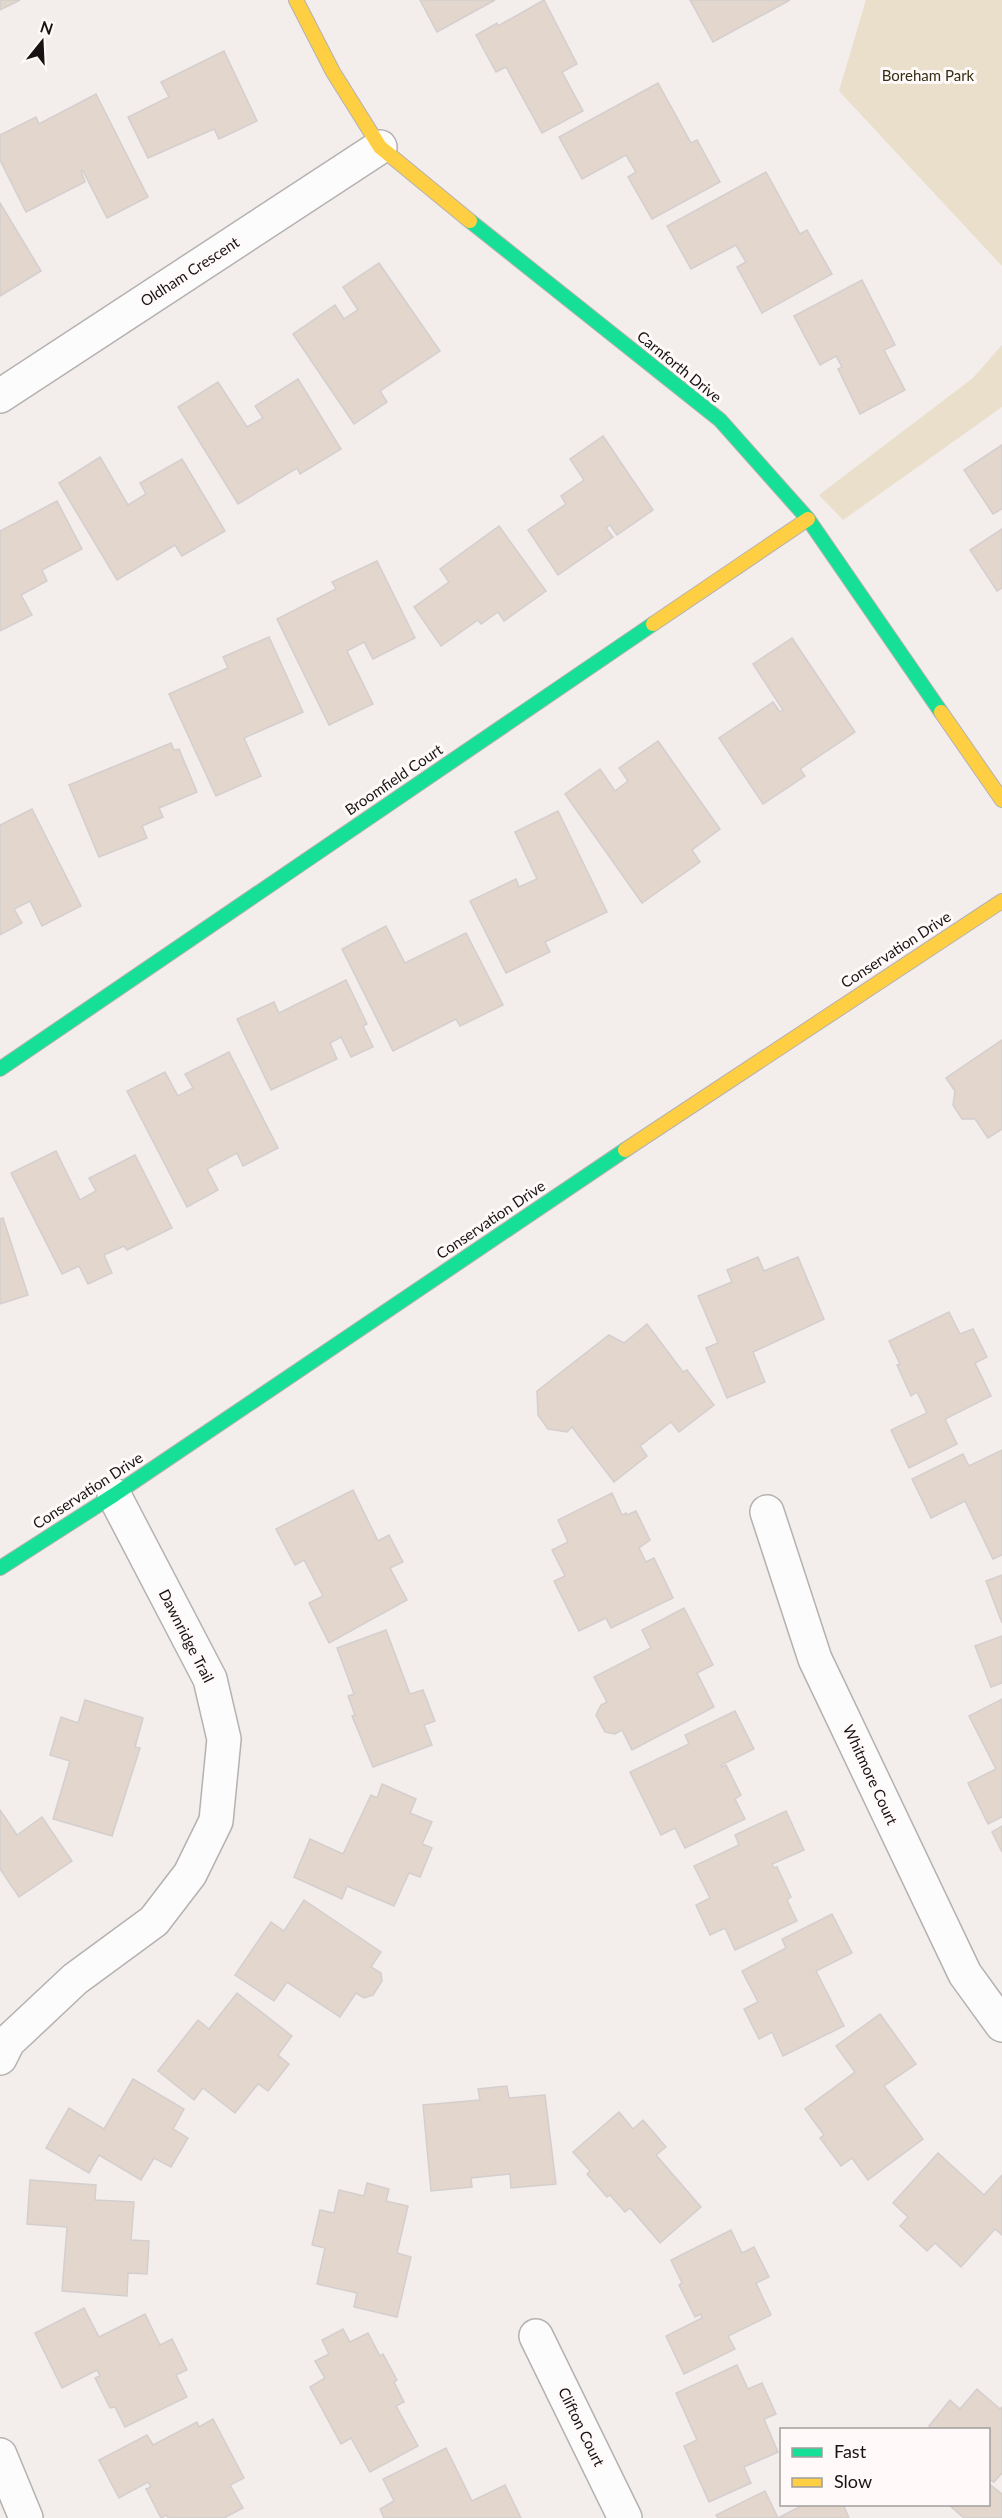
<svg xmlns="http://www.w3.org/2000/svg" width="1002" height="2518" font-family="Lato,sans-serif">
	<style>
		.green { fill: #e9dfcb }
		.building { fill: #e2d6cd; stroke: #d4cfce; stroke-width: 1.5 }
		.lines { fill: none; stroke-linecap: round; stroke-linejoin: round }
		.street-casing { stroke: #b5b1b1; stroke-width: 36 }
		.fast-casing { stroke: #b5b1b1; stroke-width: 16 }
		.slow-casing { stroke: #b5b1b1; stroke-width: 16 }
		.street { stroke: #fdfcfc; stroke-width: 33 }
		.fast { stroke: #16e098; stroke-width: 14 }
		.slow { stroke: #ffcf43; stroke-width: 14 }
		.labels { text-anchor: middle; stroke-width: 6; stroke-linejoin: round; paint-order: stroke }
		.park-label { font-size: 15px; fill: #362d12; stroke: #fffaf9 }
		.street-label { font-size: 15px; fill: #171312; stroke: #fffaf9 }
	</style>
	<rect width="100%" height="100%" fill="#f3edec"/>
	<g class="green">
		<polygon points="866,0 1002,0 1002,266 839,91"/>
		<polygon points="1002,345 1002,407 843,520 819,495 973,378"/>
	</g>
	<g class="building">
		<polygon points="0,0 20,0 0,10"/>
		<polygon points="420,0 495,0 437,32"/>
		<polygon points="544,0 577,64 562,72 583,111 542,133 506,67 496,72 476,35 497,23 498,26"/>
		<polygon points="690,0 790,0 713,42"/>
		<polygon points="224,51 257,121 219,139 214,129 148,158 128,117 169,97 161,82"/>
		<polygon points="658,83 691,143 697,140 720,182 652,219 628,177 636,172 626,155 582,179 559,137"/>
		<polygon points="96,94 148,197 107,218 83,171 81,171 85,182 26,212 0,160 0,135 36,117 39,124"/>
		<polygon points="766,172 800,234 807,230 832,274 762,313 737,267 746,262 736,245 691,269 667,226"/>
		<polygon points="0,203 41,271 0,296"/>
		<polygon points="379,263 440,351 380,391 387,402 354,424 293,334 335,305 344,319 358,310 343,287"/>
		<polygon points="862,280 895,345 884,350 905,390 860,414 838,369 842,367 836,356 820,365 794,316"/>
		<polygon points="298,379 341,449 300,474 297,468 238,504 178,407 218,382 247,427 263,418 255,406"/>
		<polygon points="603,436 653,510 617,535 610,525 606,528 613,537 558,575 528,530 566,504 561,496 584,480 570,459"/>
		<polygon points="1002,445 1002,509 993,514 964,470"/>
		<polygon points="100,457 128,505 146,494 140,483 182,459 225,531 182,556 175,545 117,580 59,483"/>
		<polygon points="57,501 82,549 42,570 47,581 21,595 32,615 0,631 0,531"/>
		<polygon points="499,526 546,591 504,621 498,612 481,624 478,620 441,646 414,607 449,582 440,569"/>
		<polygon points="1002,529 1002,588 997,591 970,550"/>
		<polygon points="377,561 415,638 373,659 364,642 347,651 373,704 329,725 277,619 336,589 332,582"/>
		<polygon points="269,637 303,712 244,738 261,776 216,796 169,694 228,668 223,657"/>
		<polygon points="792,638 855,732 800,769 805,776 763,804 719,738 773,702 780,712 783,710 753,664"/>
		<polygon points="658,741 720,829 692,850 700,862 642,903 565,794 600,769 615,791 628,781 619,768"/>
		<polygon points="171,743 174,750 179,749 197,792 159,808 163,817 142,826 147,838 99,857 69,785"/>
		<polygon points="32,809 81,906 42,926 30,901 14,909 22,923 0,935 0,825"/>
		<polygon points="558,811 607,912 545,942 550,952 506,973 470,901 516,879 519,887 537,879 515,832"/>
		<polygon points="386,926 405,963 466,933 503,1005 460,1026 456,1019 393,1051 342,949"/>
		<polygon points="346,980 367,1024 363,1026 373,1047 351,1057 341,1037 330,1043 337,1059 271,1090 237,1019 274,1002 279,1013"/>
		<polygon points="1002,1040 1002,1129 988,1138 975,1119 962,1119 953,1105 955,1091 946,1078"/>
		<polygon points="229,1052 278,1148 243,1166 237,1153 207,1169 218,1190 187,1207 127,1091 165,1072 178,1096 193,1088 185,1074"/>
		<polygon points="56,1151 80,1200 96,1191 89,1178 135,1155 172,1228 127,1250 124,1246 104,1255 112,1273 88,1284 79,1266 62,1274 11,1173"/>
		<polygon points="3,1218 28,1295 0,1304 0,1219"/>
		<polygon points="758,1257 764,1271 798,1257 824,1319 753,1352 765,1382 727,1398 706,1348 718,1343 698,1296 732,1282 727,1270"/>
		<polygon points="949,1312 960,1334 973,1329 987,1357 975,1363 991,1396 945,1419 957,1444 909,1468 891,1430 927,1413 917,1392 911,1396 897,1365 900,1364 889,1341"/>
		<polygon points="647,1324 683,1372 687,1370 714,1405 679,1432 671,1422 640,1446 647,1456 614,1482 572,1427 567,1432 548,1429 538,1415 537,1391 609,1335 624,1343"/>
		<polygon points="1002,1450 1002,1555 993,1559 965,1501 931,1518 912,1479 963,1454 969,1466"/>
		<polygon points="353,1490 378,1541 389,1535 403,1562 390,1568 407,1600 329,1643 309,1603 323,1596 304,1560 295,1565 276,1529"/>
		<polygon points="612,1493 622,1515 626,1513 627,1515 636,1511 650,1540 639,1548 646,1562 654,1558 673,1598 611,1628 606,1618 579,1631 554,1581 565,1576 552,1550 568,1542 558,1520"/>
		<polygon points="1002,1575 1002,1623 986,1581"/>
		<polygon points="684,1608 713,1665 697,1673 714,1707 632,1750 622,1730 615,1734 605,1732 596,1715 601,1705 607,1702 594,1677 651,1648 642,1630"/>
		<polygon points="386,1630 410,1694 423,1690 435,1721 424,1725 432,1745 373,1767 352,1716 355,1715 348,1696 354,1694 337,1648"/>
		<polygon points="1002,1636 1002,1683 991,1687 975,1646"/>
		<polygon points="1002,1699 1002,1817 988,1824 968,1783 996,1769 969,1716"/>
		<polygon points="85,1700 143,1718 135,1747 140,1748 112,1836 53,1819 70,1761 50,1755 61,1717 78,1723"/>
		<polygon points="735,1711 754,1749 721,1765 722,1767 726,1765 741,1795 735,1799 745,1819 685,1848 675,1828 661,1835 630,1772 689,1744 685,1735"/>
		<polygon points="382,1784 416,1799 410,1813 432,1822 422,1844 432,1848 420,1877 409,1873 394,1906 347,1886 342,1899 294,1877 310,1839 343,1854 371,1795 377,1798"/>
		<polygon points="0,1810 17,1835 42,1817 72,1861 19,1897 0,1869"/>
		<polygon points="786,1811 804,1850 772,1864 774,1868 777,1867 791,1897 787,1900 797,1921 735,1950 725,1928 710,1935 696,1905 710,1898 694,1866 739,1845 735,1835"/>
		<polygon points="1002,1826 1002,1852 992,1832"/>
		<polygon points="304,1900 381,1952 371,1967 381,1973 382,1981 373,1995 364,1998 356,1993 340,2017 287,1982 274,2001 235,1975 271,1922 284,1931"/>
		<polygon points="832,1914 852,1953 816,1971 844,2026 783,2056 772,2032 759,2039 744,2009 758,2002 742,1971 786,1948 782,1939"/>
		<polygon points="237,1993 292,2036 278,2055 289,2064 268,2091 258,2084 235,2113 203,2088 194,2100 158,2071 198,2020 209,2029"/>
		<polygon points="880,2014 916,2064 884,2086 923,2139 868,2180 852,2158 841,2166 820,2138 824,2135 805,2109 855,2072 836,2046"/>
		<polygon points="133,2079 184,2109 173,2129 188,2138 171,2167 154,2158 141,2180 99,2155 89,2173 46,2148 69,2108 104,2129"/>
		<polygon points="507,2086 509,2098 545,2095 556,2184 511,2188 510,2174 471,2178 472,2187 431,2191 423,2105 480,2100 478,2089"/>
		<polygon points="619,2112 633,2129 643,2120 666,2147 656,2155 701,2207 660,2243 630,2208 625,2212 610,2195 607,2197 587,2174 590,2171 573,2152"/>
		<polygon points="938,2153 984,2195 1002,2175 1002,2235 995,2229 961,2267 935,2243 927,2251 900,2226 908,2217 893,2203"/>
		<polygon points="30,2180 96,2185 95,2200 134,2202 131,2240 149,2241 147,2274 128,2273 127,2296 62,2291 67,2227 27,2224"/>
		<polygon points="367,2183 389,2189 386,2201 408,2206 397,2253 411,2257 397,2317 354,2307 357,2293 317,2284 325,2248 312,2245 320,2210 334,2213 339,2190 364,2196"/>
		<polygon points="731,2230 742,2253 754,2247 769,2277 756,2283 771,2315 728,2336 735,2349 684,2374 666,2336 702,2318 701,2314 695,2317 679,2285 682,2283 671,2260"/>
		<polygon points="84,2308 99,2337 145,2314 160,2345 172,2339 187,2370 176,2375 187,2397 125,2427 115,2407 110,2408 95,2378 100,2376 97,2370 62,2388 35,2333"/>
		<polygon points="343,2329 350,2342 368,2333 380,2356 383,2354 397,2380 394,2382 404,2402 396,2406 418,2446 370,2472 351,2438 341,2444 310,2387 325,2378 315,2361 329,2354 322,2340"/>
		<polygon points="737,2365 748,2389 762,2383 776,2414 764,2419 778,2452 744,2467 751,2483 709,2502 684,2446 697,2440 676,2393"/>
		<polygon points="977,2389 1000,2409 1002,2407 1002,2473 994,2482 988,2479 988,2430 933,2430 929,2426 950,2400 960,2409"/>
		<polygon points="213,2419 244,2478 230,2485 243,2508 224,2518 168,2518 167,2515 161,2518 146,2489 151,2487 148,2482 119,2498 99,2460 147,2435 153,2445 197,2422 199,2427"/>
		<polygon points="446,2448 472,2501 505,2485 521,2518 384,2518 380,2509 394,2501 383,2479"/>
		<polygon points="988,2483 1002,2494 1002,2518 964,2518 948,2504 988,2504"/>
		<polygon points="765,2491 778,2518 805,2504 843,2504 849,2518 718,2518 716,2515"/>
	</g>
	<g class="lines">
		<defs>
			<g id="street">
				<polyline points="0,396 380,147"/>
				<polyline points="767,1512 815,1659 965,1974 1002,2025"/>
				<polyline points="0,2058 8,2042 75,1979 154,1921 190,1874 216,1821 224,1739 210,1679 114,1495"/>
				<polyline points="536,2336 625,2518"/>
				<polyline points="0,2455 26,2518"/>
			</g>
			<g id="fast">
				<polyline points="470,221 720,420 808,519 941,712"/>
				<polyline points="0,1069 653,624"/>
				<polyline points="0,1568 114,1495 625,1150"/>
			</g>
			<g id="slow">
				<polyline points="296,0 333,72 380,147 470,221"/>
				<polyline points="653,624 808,519"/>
				<polyline points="941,712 1002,800"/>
				<polyline points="625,1150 1002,901"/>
			</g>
		</defs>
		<use href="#street" class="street-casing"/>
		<use href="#fast" class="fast-casing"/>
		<use href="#slow" class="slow-casing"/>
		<use href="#street" class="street"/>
		<use href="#fast" class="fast"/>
		<use href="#slow" class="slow"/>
	</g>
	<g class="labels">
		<g class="park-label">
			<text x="928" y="81">Boreham Park</text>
		</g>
		<g class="street-label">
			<text transform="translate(190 272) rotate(-33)" y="5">Oldham Crescent</text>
			<text transform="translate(679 367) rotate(39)" y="5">Carnforth Drive</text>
			<text transform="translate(394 780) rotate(-34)" y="5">Broomfield Court</text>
			<text transform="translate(896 950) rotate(-33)" y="5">Conservation Drive</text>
			<text transform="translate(491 1220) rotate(-34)" y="5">Conservation Drive</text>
			<text transform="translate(88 1491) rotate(-33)" y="5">Conservation Drive</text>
			<text transform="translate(186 1636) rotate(63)" y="5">Dawnridge Trail</text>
			<text transform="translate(870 1775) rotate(65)" y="5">Whitmore Court</text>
			<text transform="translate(581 2427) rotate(64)" y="5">Clifton Court</text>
		</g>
	</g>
	<rect x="780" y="2428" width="210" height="78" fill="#fffaf9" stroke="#a29e9d" stroke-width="1.5"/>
	<rect x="792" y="2448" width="30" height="9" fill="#16e098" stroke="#a29e9d" stroke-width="1.5"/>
	<text x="834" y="2458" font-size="18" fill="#171312">Fast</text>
	<rect x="792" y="2478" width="30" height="9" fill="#ffcf43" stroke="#a29e9d" stroke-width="1.5"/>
	<text x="834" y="2488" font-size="18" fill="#171312">Slow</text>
	<g transform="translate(42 42) rotate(18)" stroke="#fffaf9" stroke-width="4.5" paint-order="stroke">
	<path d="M0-4.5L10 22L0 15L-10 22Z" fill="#171312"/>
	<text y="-9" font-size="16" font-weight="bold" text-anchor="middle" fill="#171312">N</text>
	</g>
</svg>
